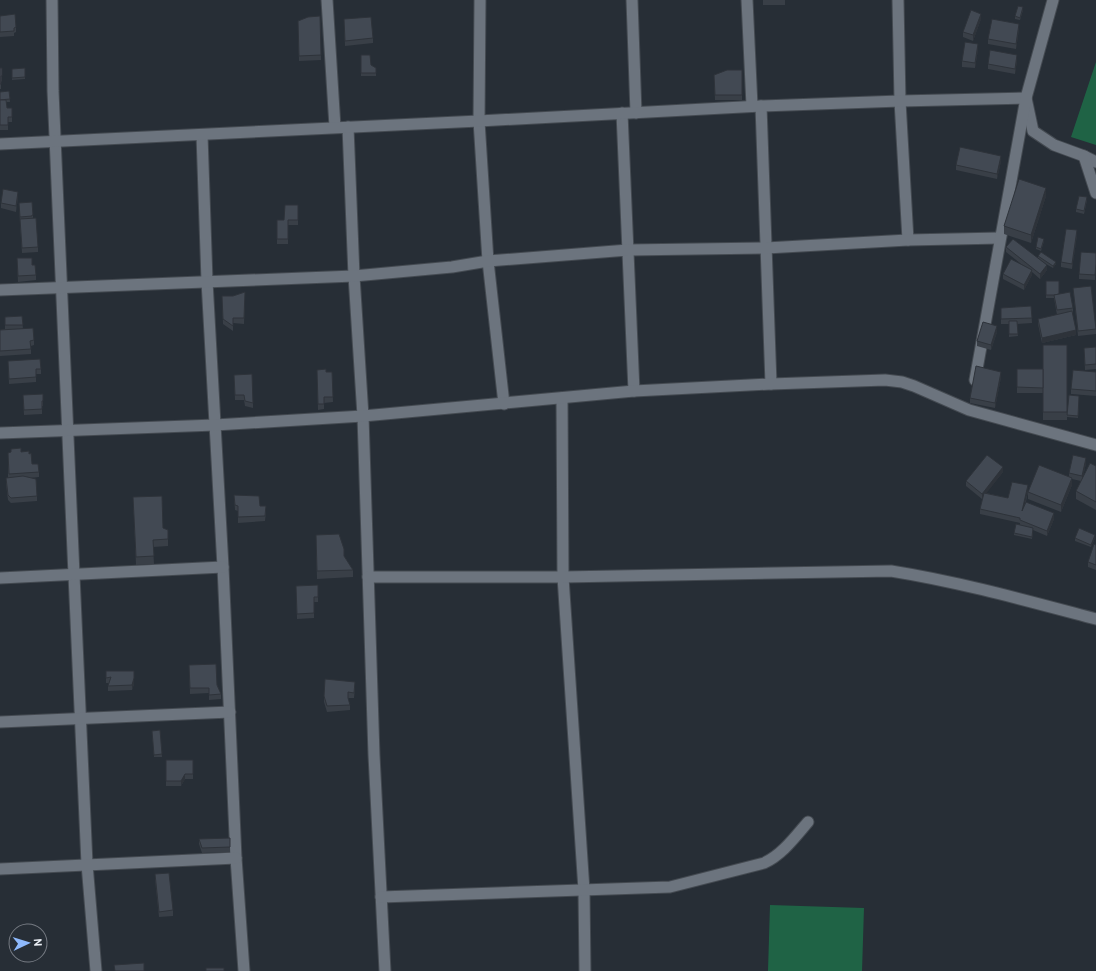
<svg xmlns="http://www.w3.org/2000/svg" width="1096" height="971" font-family="Overpass,sans-serif">
	<style>
		.green { fill: #1f6345 }
		.lines { fill: none; stroke-linecap: round; stroke-linejoin: round }
		.minor-casing { stroke: #444a51; stroke-width: 13 }
		.minor { stroke: #6c747e; stroke-width: 11 }
		.wall { fill: #393f47 }
		.shaded-wall { fill: #2e333a }
		.building { fill: #424953; stroke: #2e333a }
	</style>
	<rect width="100%" height="100%" fill="#272e36"/>
	<g class="green">
		<polygon points="1096,62 1096,145 1071,137"/>
		<polygon points="770,905 864,908 862,971 768,971"/>
	</g>
	<g class="lines">
		<defs>
			<g id="minor">
				<polyline points="52,0 53,91 74,575 87,864 96,971"/>
				<polyline points="327,0 335,127"/>
				<polyline points="480,0 479,121 488,261 504,404"/>
				<polyline points="632,0 636,113"/>
				<polyline points="747,0 752,106"/>
				<polyline points="898,0 900,101 908,240"/>
				<polyline points="761,106 771,384"/>
				<polyline points="622,113 634,391"/>
				<polyline points="348,127 354,276 363,416 374,755 385,971"/>
				<polyline points="202,135 207,281 223,567 236,858 244,971"/>
				<polyline points="0,144 479,121 761,106 900,101 1026,98 1033,131 1054,145 1084,156 1096,162"/>
				<polyline points="1084,156 1096,193"/>
				<polyline points="0,290 354,276 452,267 488,261 628,250 766,248 908,240 1000,238"/>
				<polyline points="975,380 1026,98 1053,0"/>
				<polyline points="562,398 563,577 584,890 585,971"/>
				<polyline points="0,433 215,425 363,416 634,391 771,384 885,380 902,382 914,386 969,410 1096,445"/>
				<path d="M368,577h195l328,-6c69,11 137,30 205,48"/>
				<polyline points="0,578 223,567"/>
				<polyline points="0,722 230,712"/>
				<polyline points="0,869 236,858"/>
				<path d="M381,897l289,-10 94,-24c18,-8 31,-26 44,-41"/>
			</g>
		</defs>
		<use href="#minor" class="minor-casing"/>
		<use href="#minor" class="minor"/>
	</g>
	<g class="wall">
		<rect x="763" y="0" width="22" height="5"/>
		<polygon points="1023,10 1020,20 1015,19 1015,16"/>
		<polygon points="0,16 16,27 16,32 14,33 14,36 0,37"/>
		<polygon points="320,16 321,60 299,61 298,21"/>
		<polygon points="344,19 373,38 373,43 345,46"/>
		<polygon points="981,19 973,41 963,37 963,32"/>
		<polygon points="1019,29 1016,49 988,44 988,39"/>
		<polygon points="978,49 975,68 962,67 962,61"/>
		<polygon points="361,55 371,65 376,68 376,76 361,76"/>
		<polygon points="1017,60 1015,74 988,69 988,64"/>
		<polygon points="0,68 2,76 2,81 1,82 1,89 0,89"/>
		<polygon points="25,68 25,79 12,80 12,69"/>
		<polygon points="742,70 742,100 715,100 714,75"/>
		<polygon points="9,91 10,102 6,102 7,108 12,108 12,122 8,122 8,130 0,130 0,92"/>
		<polygon points="1001,161 997,179 956,170 956,165"/>
		<polygon points="1046,196 1031,243 1004,234 1004,226"/>
		<polygon points="18,197 16,212 1,208 1,203"/>
		<polygon points="1087,200 1084,214 1076,212 1076,209"/>
		<polygon points="19,203 33,215 33,218 38,247 38,252 22,253 20,222 20,223"/>
		<polygon points="298,205 298,225 288,225 288,244 277,244 277,220 284,220"/>
		<polygon points="1077,235 1072,269 1061,267 1061,262"/>
		<polygon points="1044,241 1041,251 1036,249 1036,247"/>
		<polygon points="1006,247 1038,259 1038,256 1056,264 1053,268 1039,260 1047,270 1040,279 1032,272 1032,275 1024,290 1003,279 1003,274 1025,267 1006,252"/>
		<polygon points="1096,253 1095,280 1079,279 1079,274"/>
		<polygon points="17,263 32,265 36,275 36,280 18,282"/>
		<polygon points="1046,281 1073,308 1073,313 1072,313 1076,335 1042,343 1038,324 1038,319 1057,315 1054,298 1046,298"/>
		<polygon points="1073,288 1096,329 1096,334 1078,336"/>
		<polygon points="245,292 244,324 233,323 233,331 223,324 222,296 233,296"/>
		<polygon points="1031,306 1032,323 1017,324 1018,336 1009,337 1009,324 1001,324 1001,308"/>
		<polygon points="22,316 23,329 34,340 34,345 31,346 31,354 0,356 0,330 5,329 5,317"/>
		<polygon points="997,332 991,350 977,346 977,341"/>
		<polygon points="1067,345 1067,420 1043,420 1043,393 1017,393 1017,369 1043,369"/>
		<polygon points="1096,347 1096,369 1085,370 1084,348"/>
		<polygon points="8,361 41,369 41,374 36,374 36,382 9,384"/>
		<polygon points="317,370 326,372 332,372 333,402 324,403 324,409 318,410"/>
		<polygon points="1096,372 1096,396 1071,394 1071,389"/>
		<polygon points="234,375 253,403 253,408 245,406 244,400 235,400"/>
		<polygon points="1001,377 995,408 970,403 970,398"/>
		<polygon points="23,395 43,401 43,406 42,406 42,414 24,415"/>
		<polygon points="1069,395 1079,396 1078,418 1067,417"/>
		<polygon points="21,452 29,454 32,464 39,472 39,477 30,478 37,496 37,501 11,503 8,500 6,484 6,478 8,478 8,453"/>
		<polygon points="1086,463 1083,477 1096,466 1096,510 1076,499 1076,491 1081,481 1072,479 1072,485 1061,512 1028,499 1028,492 1025,506 1054,519 1047,536 1033,530 1032,539 1014,535 1014,533 1020,525 1020,523 980,514 980,509 983,497 982,499 966,486 966,481 1003,472 986,493 1008,498 1069,476 1069,473"/>
		<polygon points="234,495 260,506 266,511 265,521 238,523 238,511 235,510"/>
		<polygon points="133,497 163,528 168,530 168,546 153,547 154,564 136,565"/>
		<polygon points="1075,538 1095,538 1091,547 1075,541"/>
		<polygon points="316,543 344,556 353,570 353,577 317,579"/>
		<polygon points="1096,545 1096,570 1088,567 1088,562"/>
		<polygon points="318,585 318,602 314,602 314,618 297,619 296,586"/>
		<polygon points="189,665 217,685 221,694 221,699 209,700 209,693 190,694"/>
		<polygon points="106,671 134,684 132,690 108,691 108,686 109,683 106,683"/>
		<polygon points="355,687 354,698 348,698 350,705 350,710 327,712 324,702 324,696"/>
		<polygon points="160,730 162,757 154,757 152,731"/>
		<polygon points="166,760 193,760 193,779 185,779 181,786 166,786"/>
		<polygon points="199,839 230,847 230,852 202,853 199,844"/>
		<polygon points="155,874 173,910 173,916 159,917 155,879"/>
	</g>
	<g class="shaded-wall">
		<polygon points="981,14 981,19 973,41 973,35"/>
		<polygon points="1019,24 1019,29 1016,49 1016,44"/>
		<polygon points="978,44 978,49 975,68 975,63"/>
		<polygon points="1017,55 1017,60 1015,74 1015,69"/>
		<polygon points="1001,156 1001,161 997,179 997,174"/>
		<polygon points="1046,188 1046,196 1031,243 1031,235"/>
		<polygon points="18,192 18,197 16,212 16,206"/>
		<polygon points="1077,230 1077,235 1072,269 1072,264"/>
		<polygon points="1056,262 1056,264 1053,268 1053,266"/>
		<polygon points="1047,265 1047,270 1040,279 1040,274"/>
		<polygon points="1032,270 1032,275 1024,290 1024,285"/>
		<polygon points="997,326 997,332 991,350 991,345"/>
		<polygon points="1076,330 1076,335 1042,343 1042,338"/>
		<polygon points="1001,372 1001,377 995,408 995,403"/>
		<polygon points="1086,458 1086,463 1082,481 1082,476"/>
		<polygon points="1003,467 1003,472 982,499 982,494"/>
		<polygon points="1072,478 1072,485 1061,512 1061,505"/>
		<polygon points="1028,485 1028,491 1022,516 1022,511"/>
		<polygon points="1054,513 1054,519 1047,536 1047,531"/>
		<polygon points="1095,535 1095,538 1091,547 1091,545"/>
		<polygon points="134,678 134,684 132,690 132,685"/>
		<polygon points="185,774 185,779 181,786 181,781"/>
	</g>
	<g class="building">
		<polygon points="1018,6 1023,7 1020,18 1015,16"/>
		<polygon points="971,10 981,14 973,35 963,32"/>
		<polygon points="15,14 16,27 14,28 14,31 0,32 0,16"/>
		<polygon points="320,16 321,55 299,56 298,21 308,17"/>
		<polygon points="371,17 373,38 345,41 344,19"/>
		<polygon points="992,19 1019,24 1016,44 988,39"/>
		<polygon points="965,42 978,44 975,63 962,61"/>
		<polygon points="990,50 1017,55 1015,69 988,64"/>
		<polygon points="361,55 370,55 371,65 376,68 376,73 361,73"/>
		<polygon points="0,68 2,68 2,76 1,76 1,84 0,84"/>
		<polygon points="25,68 25,77 12,78 12,69"/>
		<polygon points="727,70 742,70 742,95 715,95 714,75"/>
		<polygon points="9,91 10,99 0,100 0,92"/>
		<polygon points="0,100 6,100 7,108 12,108 12,117 8,117 8,125 0,125"/>
		<polygon points="960,147 1001,156 997,174 956,165"/>
		<polygon points="1019,179 1046,188 1031,235 1004,226"/>
		<polygon points="3,189 18,192 16,206 1,203"/>
		<polygon points="1079,196 1087,197 1084,211 1076,209"/>
		<polygon points="32,202 33,215 32,215 32,216 20,217 19,203"/>
		<polygon points="285,205 298,205 298,220 288,220 288,239 277,239 277,220 284,220"/>
		<polygon points="36,218 38,247 22,248 20,219"/>
		<polygon points="1066,229 1077,230 1072,264 1061,262"/>
		<polygon points="1038,237 1044,239 1041,249 1036,247"/>
		<polygon points="1013,239 1047,265 1040,274 1006,247"/>
		<polygon points="1041,252 1056,262 1053,266 1038,256"/>
		<polygon points="1081,252 1096,253 1096,264 1095,275 1079,274"/>
		<polygon points="17,258 32,258 32,265 35,265 36,275 18,276"/>
		<polygon points="1011,259 1032,270 1024,285 1003,274"/>
		<polygon points="1046,281 1059,281 1059,294 1054,295 1046,295"/>
		<polygon points="1091,286 1096,329 1078,331 1073,288"/>
		<polygon points="245,292 244,318 233,318 233,326 223,319 222,296 233,296"/>
		<polygon points="1070,292 1073,308 1057,310 1054,295"/>
		<polygon points="1031,306 1032,318 1001,319 1001,308"/>
		<polygon points="1072,311 1076,330 1042,338 1038,319"/>
		<polygon points="22,316 23,325 5,325 5,317"/>
		<polygon points="1009,321 1017,321 1018,334 1009,334"/>
		<polygon points="983,322 997,326 991,345 977,341"/>
		<polygon points="33,328 34,340 30,341 31,349 0,351 0,330"/>
		<rect x="1043" y="345" width="24" height="67"/>
		<polygon points="1096,347 1096,364 1085,365 1084,348"/>
		<polygon points="40,359 41,369 36,369 36,377 9,379 8,361"/>
		<polygon points="976,366 1001,372 995,403 970,398"/>
		<polygon points="326,369 326,372 332,372 333,397 324,397 324,404 318,404 317,370"/>
		<polygon points="1017,369 1043,369 1043,388 1017,387"/>
		<polygon points="1073,370 1096,372 1096,391 1071,389"/>
		<polygon points="252,374 253,403 245,401 244,395 235,395 234,375"/>
		<polygon points="43,394 43,401 42,401 42,409 24,410 23,395"/>
		<polygon points="1069,395 1079,396 1078,416 1067,415"/>
		<polygon points="21,448 21,452 29,451 29,454 31,453 32,464 38,464 39,472 9,474 8,453 11,452 11,449"/>
		<polygon points="987,455 1003,467 982,494 966,481"/>
		<polygon points="1073,455 1086,458 1082,476 1069,473"/>
		<polygon points="1090,463 1096,466 1096,502 1076,491"/>
		<polygon points="1039,465 1072,478 1061,505 1028,492"/>
		<polygon points="23,476 36,479 37,496 11,498 8,495 6,478"/>
		<polygon points="1012,482 1028,485 1022,511 1026,502 1054,513 1047,531 1020,520 1020,518 980,509 984,493 1008,498"/>
		<polygon points="234,495 259,496 260,506 266,506 265,516 238,517 238,506 235,505"/>
		<polygon points="162,496 163,528 168,530 168,539 153,540 154,556 136,557 133,497"/>
		<polygon points="1016,524 1033,528 1032,537 1014,533"/>
		<polygon points="1079,528 1095,535 1091,545 1075,538"/>
		<polygon points="339,534 344,549 344,556 353,570 317,571 316,535"/>
		<polygon points="1094,544 1096,545 1096,565 1088,562"/>
		<polygon points="318,585 318,597 314,597 314,613 297,614 296,586"/>
		<polygon points="216,664 217,685 221,694 209,695 209,688 190,688 189,665"/>
		<polygon points="106,671 134,671 134,678 132,685 108,686 111,677 106,678"/>
		<polygon points="325,679 355,682 354,693 348,692 348,698 350,705 327,706 324,696"/>
		<polygon points="160,730 162,754 154,755 152,731"/>
		<polygon points="166,760 193,760 193,774 185,774 181,781 166,781"/>
		<polygon points="230,838 230,847 202,848 199,839"/>
		<polygon points="169,873 173,910 159,912 155,874"/>
		<polygon points="144,963 144,971 115,971 114,965"/>
		<rect x="206" y="968" width="18" height="3"/>
	</g>
	<g transform="translate(28 943) rotate(86)"><circle r="19" fill="#272e36" stroke="#757a82"/>
	<path d="M0-3L7 15L0 10L-7 15Z" fill="#8eb9fc"/>
	<text y="-6" font-size="11" font-weight="bold" text-anchor="middle" fill="#e9edf3">N</text>
	</g>
</svg>
